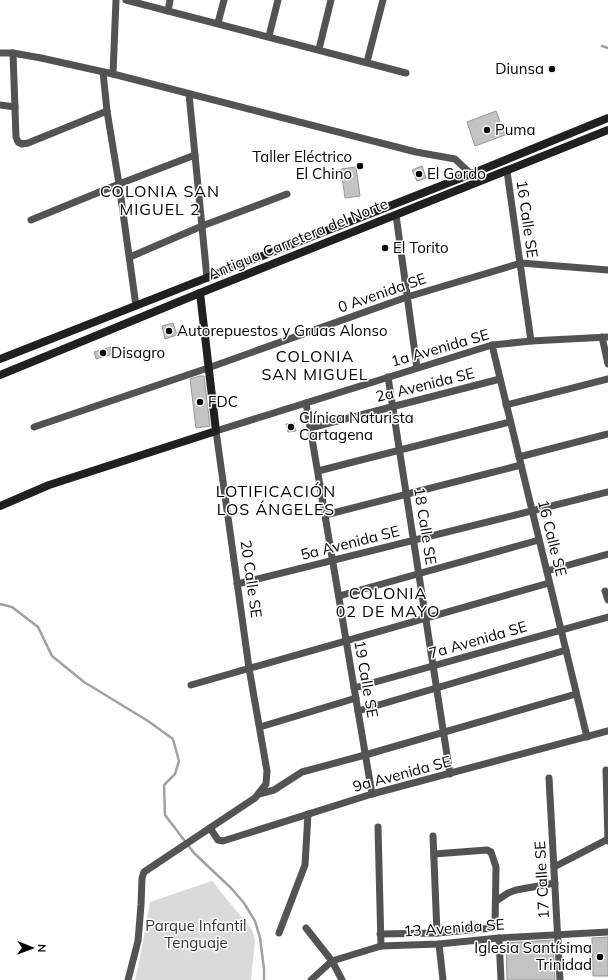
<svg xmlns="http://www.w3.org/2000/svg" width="608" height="980" font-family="Mulish,sans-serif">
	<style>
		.green { fill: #dadada }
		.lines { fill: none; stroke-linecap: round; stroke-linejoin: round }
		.stream { stroke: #a1a1a1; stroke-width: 2.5 }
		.building { fill: #c3c3c3; stroke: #979797 }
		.street { stroke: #535353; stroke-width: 7 }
		.secondary { stroke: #202020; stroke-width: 8 }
		.poi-dot { fill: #000; stroke: #fff; stroke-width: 1.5 }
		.labels { text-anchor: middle; stroke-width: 3; stroke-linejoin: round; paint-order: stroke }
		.poi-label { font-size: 15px; fill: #000; stroke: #fff; text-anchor: start }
		.street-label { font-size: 15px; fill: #000; stroke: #fff }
		.park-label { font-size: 15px; fill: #313131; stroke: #fff }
		.neighbourhood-label { font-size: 16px; letter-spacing: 1px; fill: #000; stroke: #fff }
	</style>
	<rect width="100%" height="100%" fill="#fff"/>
	<polygon class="green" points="212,881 252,930 255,940 251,980 135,980 139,963 150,902"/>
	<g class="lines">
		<g class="stream">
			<polyline points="602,46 608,48"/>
			<polyline points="0,604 12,607 38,627 52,656 84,682 148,721 173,739 179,761 175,774 164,785 165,815 194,853 231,888 244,903 255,921 260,938 264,969 264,980"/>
		</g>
	</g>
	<g class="building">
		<polygon points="496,111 505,135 475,146 467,122"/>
		<polygon points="422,166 426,178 417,181 412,170"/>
		<polygon points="356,167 360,196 345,198 341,169"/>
		<polygon points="173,323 177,335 165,339 162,326"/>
		<polygon points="111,347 113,354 96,359 94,352"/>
		<polygon points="200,376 204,376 210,426 196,428 190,379"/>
		<polygon points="294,423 296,431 288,432 286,424"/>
		<polygon points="608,937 608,976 593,976 592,938"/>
		<polygon points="553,940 555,980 507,980 506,943"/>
	</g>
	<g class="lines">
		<g class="street">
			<polyline points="126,0 406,73"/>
			<polyline points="168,11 170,0"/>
			<polyline points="218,23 224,0"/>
			<polyline points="269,36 278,0"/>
			<polyline points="319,49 331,0"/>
			<polyline points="0,53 13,53 41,58 113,74 416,152 455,159 471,174"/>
			<polyline points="13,53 16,137 18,142 22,144 28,143 107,111"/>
			<polyline points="367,62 383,0"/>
			<polyline points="103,72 107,111 119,184 136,306"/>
			<polyline points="113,74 116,0"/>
			<polyline points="189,94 207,278"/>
			<polyline points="0,105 15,107"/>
			<polyline points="507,171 531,341"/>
			<polyline points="396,215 417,368"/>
			<polyline points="31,220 119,184 195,155"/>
			<polyline points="130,257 202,226 287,194"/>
			<polyline points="602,337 608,364"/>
			<polyline points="492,345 587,737"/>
			<polyline points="388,377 450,774"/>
			<polyline points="306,403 372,794"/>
			<polyline points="506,405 608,379"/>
			<polyline points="34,427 208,368 407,297 521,263 608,270"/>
			<polyline points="310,428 500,379"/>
			<polyline points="519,457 608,434"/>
			<polyline points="318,471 510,422"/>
			<polyline points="325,515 521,465"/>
			<polyline points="547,571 608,554"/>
			<polyline points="237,584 608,492"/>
			<polyline points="605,591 608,600"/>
			<polyline points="339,596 539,540"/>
			<polyline points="191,685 549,583"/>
			<polyline points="354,688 608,617"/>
			<polyline points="358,711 566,650"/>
			<polyline points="260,727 356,698"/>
			<polyline points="606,770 608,841"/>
			<polyline points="549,778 560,980"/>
			<polyline points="259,794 274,790 302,772 365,755 576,694"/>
			<polyline points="378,827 381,946"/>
			<polyline points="210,828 218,840 223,841 372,794 608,731"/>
			<polyline points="434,854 487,850 491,852 496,867 495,926 493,928 437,933"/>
			<polyline points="554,867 608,839"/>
			<polyline points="496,901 508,893 516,890 555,883"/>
			<polyline points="306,928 332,961 342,980"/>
			<polyline points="279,933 305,865 308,814"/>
			<polyline points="380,934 437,933 433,836"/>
			<polyline points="499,938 501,980"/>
			<polyline points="439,944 443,980"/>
			<polyline points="128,980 138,941 141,905 142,878 144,872 255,798 266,784 267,771 249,668 216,431 492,345 531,341 608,337"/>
			<polyline points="311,980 332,961 381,946 439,944 499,938 608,932"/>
		</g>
		<g class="secondary">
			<polyline points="0,359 471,174 608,118"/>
			<polyline points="0,375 200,293 608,130"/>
			<polyline points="0,506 49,485 216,431 200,293"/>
		</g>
	</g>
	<g class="poi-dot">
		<circle cx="552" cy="69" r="4"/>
		<circle cx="487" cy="130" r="4"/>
		<circle cx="360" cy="166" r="4"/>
		<circle cx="419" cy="174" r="4"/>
		<circle cx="385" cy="248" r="4"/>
		<circle cx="169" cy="331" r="4"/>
		<circle cx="103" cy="353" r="4"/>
		<circle cx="200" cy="402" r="4"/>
		<circle cx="291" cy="427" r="4"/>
		<circle cx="600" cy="957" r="4"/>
	</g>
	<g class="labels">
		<g class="poi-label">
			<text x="544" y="74" text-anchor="end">Diunsa</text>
			<text x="495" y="135">Puma</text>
			<text x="352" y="162" text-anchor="end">Taller Eléctrico<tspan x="352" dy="17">El Chino</tspan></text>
			<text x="427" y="179">El Gordo</text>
			<text x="393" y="253">El Torito</text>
			<text x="177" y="336">Autorepuestos y Gruas Alonso</text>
			<text x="111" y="358">Disagro</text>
			<text x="208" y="407">FDC</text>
			<text x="299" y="423">Clínica Naturista<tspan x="299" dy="17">Cartagena</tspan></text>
			<text x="592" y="953" text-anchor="end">Iglesia Santísima<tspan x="592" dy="17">Trinidad</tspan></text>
		</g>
		<g class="street-label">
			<text transform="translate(527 219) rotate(82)" y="5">16 Calle SE</text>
			<text transform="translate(298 239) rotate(-22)" y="5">Antigua Carretera del Norte</text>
			<text transform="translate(382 293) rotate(-19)" y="5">0 Avenida SE</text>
			<text transform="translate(440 348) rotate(-16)" y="5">1a Avenida SE</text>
			<text transform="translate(425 385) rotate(-14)" y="5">2a Avenida SE</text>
			<text transform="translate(425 526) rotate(81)" y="5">18 Calle SE</text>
			<text transform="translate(552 538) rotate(76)" y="5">16 Calle SE</text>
			<text transform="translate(350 543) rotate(-14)" y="5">5a Avenida SE</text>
			<text transform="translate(251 579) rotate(82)" y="5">20 Calle SE</text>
			<text transform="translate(478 640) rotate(-16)" y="5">7a Avenida SE</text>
			<text transform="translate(366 679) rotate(80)" y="5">19 Calle SE</text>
			<text transform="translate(402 774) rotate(-15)" y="5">9a Avenida SE</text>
			<text transform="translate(542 880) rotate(-93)" y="5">17 Calle SE</text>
			<text transform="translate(454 928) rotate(-4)" y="5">13 Avenida SE</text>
		</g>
		<g class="park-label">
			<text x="196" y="931">Parque Infantil<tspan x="196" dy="17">Tenguaje</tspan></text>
		</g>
		<g class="neighbourhood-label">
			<text x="160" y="197">COLONIA SAN<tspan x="160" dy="18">MIGUEL 2</tspan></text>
			<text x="315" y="362">COLONIA<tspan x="315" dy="18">SAN MIGUEL</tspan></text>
			<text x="276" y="497">LOTIFICACIÓN<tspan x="276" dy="18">LOS ÁNGELES</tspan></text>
			<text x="388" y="599">COLONIA<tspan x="388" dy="18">02 DE MAYO</tspan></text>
		</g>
	</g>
	<g transform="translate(32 948) rotate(91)" stroke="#ffffff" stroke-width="3" paint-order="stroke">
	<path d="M0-3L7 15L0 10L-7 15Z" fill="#000000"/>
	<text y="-6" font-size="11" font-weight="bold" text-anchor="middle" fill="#000000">N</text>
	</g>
</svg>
